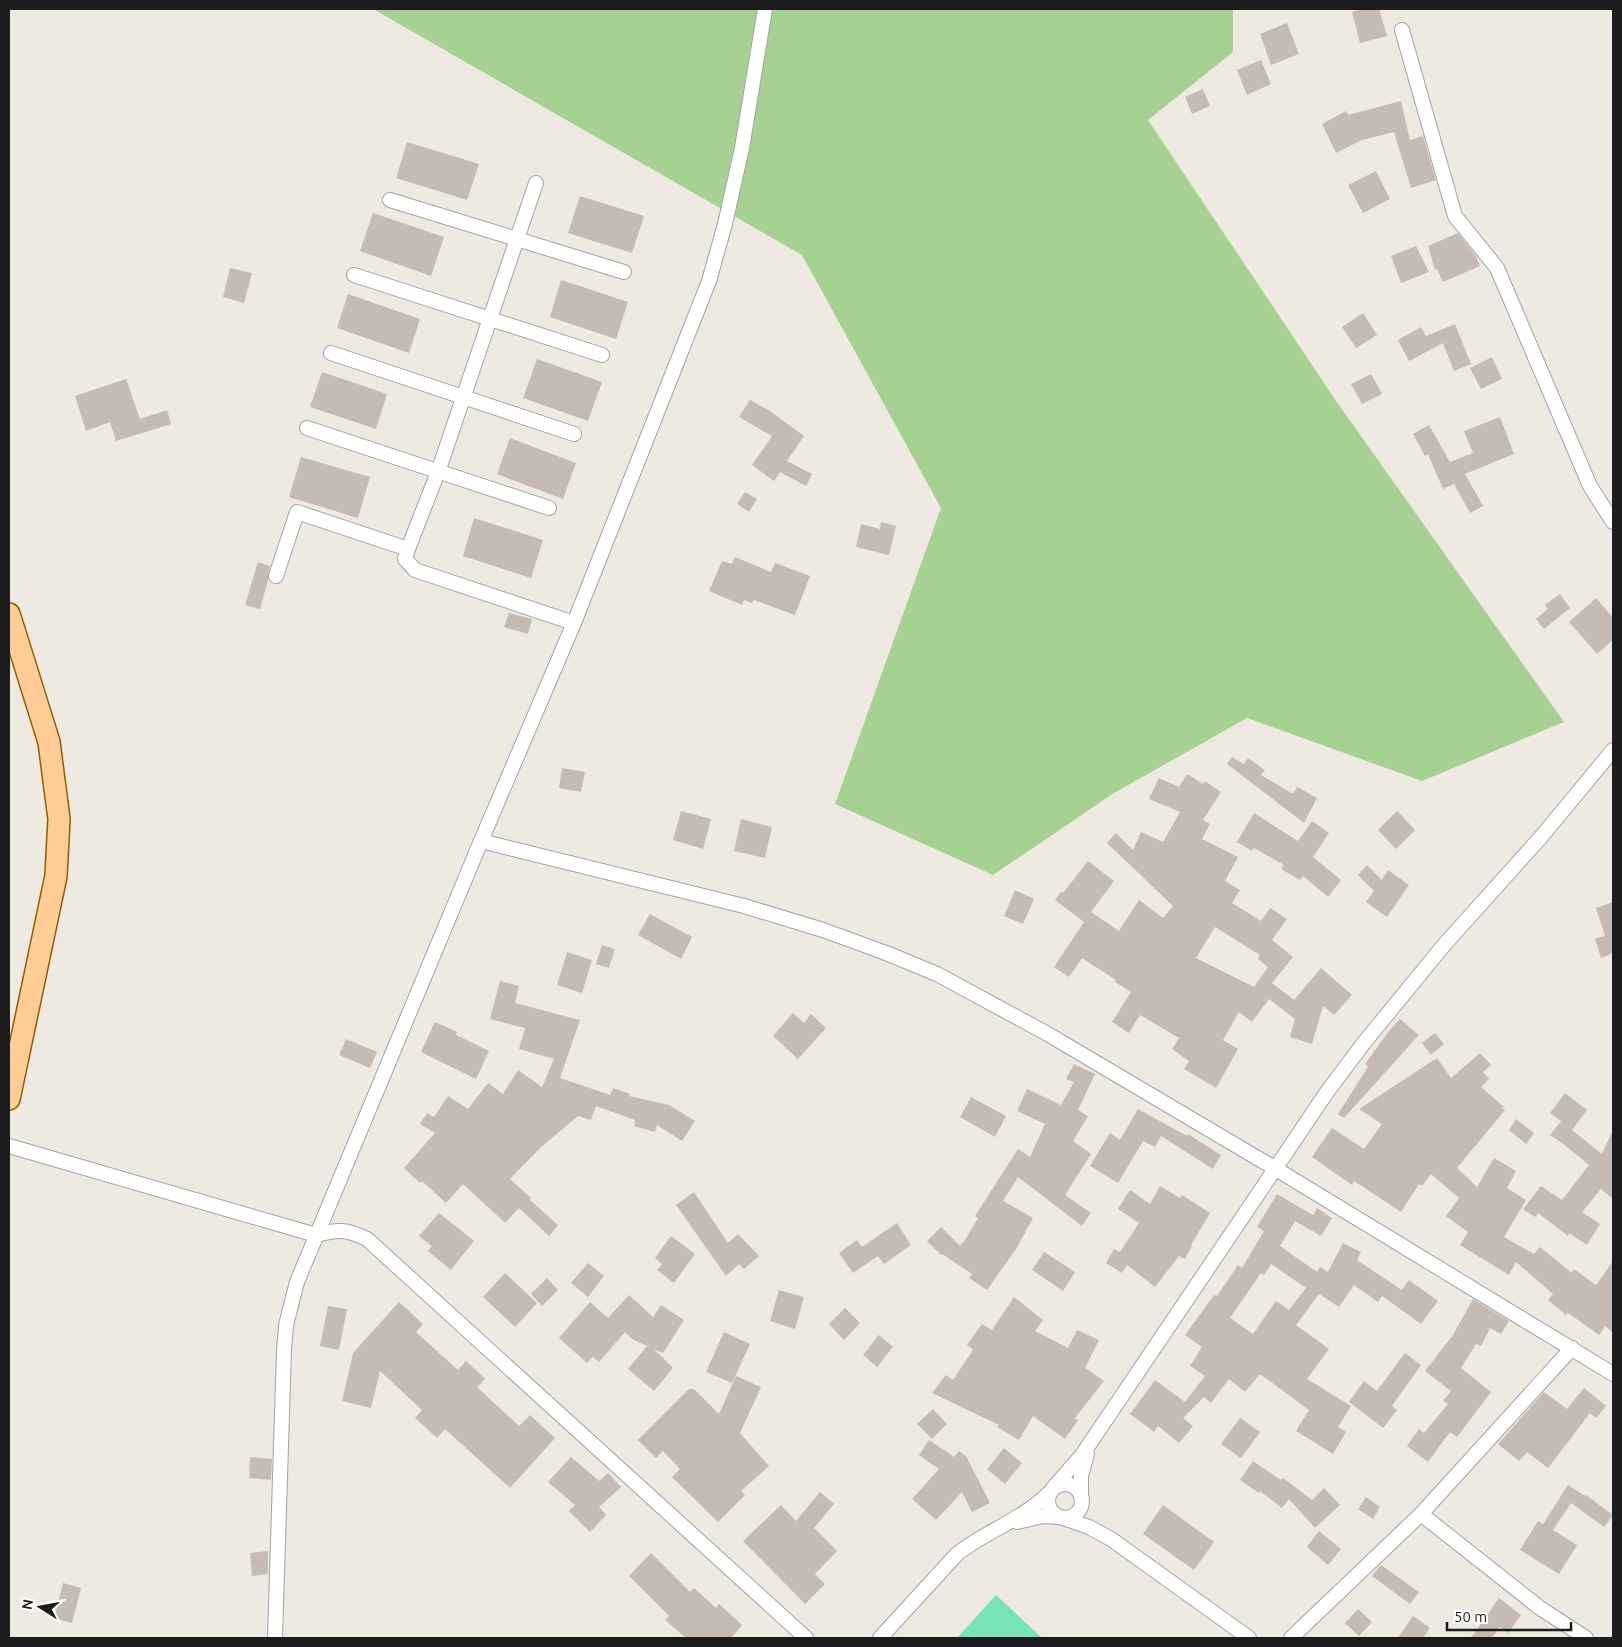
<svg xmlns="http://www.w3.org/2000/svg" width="1622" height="1647" font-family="Ubuntu,sans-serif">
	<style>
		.forest { fill: #a7d192 }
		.pitch { fill: #78e3b6 }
		.building { fill: #c6bbb4; fill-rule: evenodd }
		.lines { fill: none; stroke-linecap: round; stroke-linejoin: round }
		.street-casing { stroke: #a3a3a3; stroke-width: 16 }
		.primary-casing { stroke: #945d00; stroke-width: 24 }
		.street { stroke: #fff; stroke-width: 14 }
		.primary { stroke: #ffcd95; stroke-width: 21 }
	</style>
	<rect width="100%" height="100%" fill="#eee9e1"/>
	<polygon class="forest" points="373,9 1233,9 1233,52 1148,120 1336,401 1564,722 1422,781 1247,718 1114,793 993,875 835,804 941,508 802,255"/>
	<polygon class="pitch" points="996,1595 1042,1638 957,1638"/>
	<g class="building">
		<polygon points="1362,9 1379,9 1387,36 1360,43 1352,12"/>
		<polygon points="1287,23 1299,54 1271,65 1260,34"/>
		<polygon points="1261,60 1271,84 1247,95 1237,70"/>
		<polygon points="1203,89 1210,106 1192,114 1185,97"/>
		<polygon points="1401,101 1410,140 1423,136 1436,180 1411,188 1394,132 1362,140 1336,153 1322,124 1346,111 1348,115"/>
		<polygon points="407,142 479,164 467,200 396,178"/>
		<polygon points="1376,171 1390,199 1363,213 1348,185"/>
		<polygon points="580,196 644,216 632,253 568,233"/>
		<polygon points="373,213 444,237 431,276 360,251"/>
		<polygon points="1458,233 1476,256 1480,266 1443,282 1437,269 1435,270 1428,246"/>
		<polygon points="1416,246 1429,272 1401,283 1391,256"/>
		<polygon points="230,268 252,273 244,303 223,297"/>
		<polygon points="561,280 628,302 616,339 550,317"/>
		<polygon points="348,294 420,319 409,353 337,328"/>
		<polygon points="1363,313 1377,335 1356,348 1342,327"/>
		<polygon points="1455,324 1471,364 1454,371 1443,343 1409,361 1398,340 1421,327 1426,336"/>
		<polygon points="1492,357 1502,379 1481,389 1470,368"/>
		<polygon points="537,359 602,382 588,421 523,398"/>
		<polygon points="322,372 387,394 376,429 310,407"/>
		<polygon points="1371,374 1382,394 1362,404 1351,384"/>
		<polygon points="126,379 140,419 167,410 171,424 116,441 110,422 86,431 75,396"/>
		<polygon points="750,400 770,411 804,436 787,461 812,474 806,486 780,472 774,481 752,465 772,436 739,417"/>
		<polygon points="1500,417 1514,454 1465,474 1483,506 1470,513 1454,484 1443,489 1428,454 1425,456 1413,434 1429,425 1450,462 1473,453 1464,431"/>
		<polygon points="510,438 576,463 563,499 497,474"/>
		<polygon points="301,457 370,477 358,518 289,497"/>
		<polygon points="745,492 757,499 749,512 737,504"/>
		<polygon points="474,518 543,540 531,578 463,556"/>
		<polygon points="881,522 896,526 889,555 856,547 861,524 880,529"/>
		<polygon points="735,557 771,572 775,563 810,576 795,615 754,600 752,603 744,600 742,605 709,591 722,561 732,564"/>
		<polygon points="258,562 270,566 268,574 268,580 260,609 245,605"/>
		<polygon points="1560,594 1570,608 1544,629 1536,619 1548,609 1545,605"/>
		<polygon points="1596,598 1613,618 1613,640 1597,654 1569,622"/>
		<polygon points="509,613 532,619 528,634 504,627"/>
		<polygon points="1232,757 1244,764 1248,758 1265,770 1261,775 1293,794 1297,787 1317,798 1304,823 1227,764"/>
		<polygon points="562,768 585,772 581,792 559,788"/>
		<path d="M1187,774l16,10 2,-3 16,11 -18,28 7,4 -8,15 36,18 -13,24 15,9 -8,13 29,18 9,-13 17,11 -15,21 21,17 -21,26 22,17 27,-32 31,27 -18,20 -11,-9 -11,38 -22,-7 5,-18 -26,-20 -17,23 -13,-10 -16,28 15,9 -22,39 -32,-19 5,-8 -17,-12 7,-11 -39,-23 -11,18 -17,-11 19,-30 -16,-10 1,-2 -34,-22 -13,19 -15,-10 30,-45 -29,-22 6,-8 2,1 25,-32 26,20 -23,31 28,19 20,-31 24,18 10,-12 -66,-63 9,-10 17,17 8,-18 22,10 17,-30 -31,-13 10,-21 20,9zM1215,927l45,28 -2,4 10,8 -14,20 -58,-29z"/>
		<polygon points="681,811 711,819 703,849 673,840"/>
		<polygon points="1397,811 1415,830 1396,849 1378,830"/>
		<polygon points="1254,813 1298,841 1312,821 1329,833 1313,857 1341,880 1328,897 1303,876 1300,880 1281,869 1284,865 1254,848 1252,851 1237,842"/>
		<polygon points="741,819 772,827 765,858 734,851"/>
		<polygon points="1367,865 1382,880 1388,870 1409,885 1387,917 1366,902 1374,891 1358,875"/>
		<polygon points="1015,890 1034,899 1023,924 1004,916"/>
		<polygon points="1613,902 1613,953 1601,958 1595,939 1605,936 1596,908"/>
		<polygon points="650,914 692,937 681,959 638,935"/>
		<polygon points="602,945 615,949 609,968 596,964"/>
		<polygon points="567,952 592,960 582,993 557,985"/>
		<polygon points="500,981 519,986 515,1003 580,1020 560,1078 610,1095 613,1088 630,1094 629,1096 669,1105 695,1121 682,1141 657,1125 655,1132 634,1126 635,1120 596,1106 591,1120 578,1116 541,1147 510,1179 531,1198 530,1200 558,1225 549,1236 519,1208 505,1223 463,1184 446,1203 422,1181 420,1183 404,1168 435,1133 420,1124 427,1113 434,1117 448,1096 468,1109 488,1083 503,1094 518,1070 542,1087 554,1059 519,1049 525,1028 490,1019"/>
		<polygon points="793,1013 804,1023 811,1014 826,1028 798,1059 773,1036"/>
		<polygon points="1400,1019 1419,1035 1344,1118 1338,1114 1368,1067 1365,1064 1388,1032"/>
		<polygon points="435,1022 457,1032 456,1035 489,1051 476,1079 421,1052"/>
		<polygon points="1435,1033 1444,1044 1431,1055 1422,1043"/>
		<polygon points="346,1039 377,1052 370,1068 339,1055"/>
		<polygon points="1480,1053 1491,1065 1483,1072 1489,1079 1481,1087 1504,1107 1502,1108 1505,1110 1457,1168 1477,1187 1494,1158 1516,1171 1507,1188 1526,1200 1504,1237 1534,1254 1540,1247 1572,1273 1574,1269 1596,1285 1613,1261 1613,1333 1605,1326 1599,1335 1568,1313 1566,1315 1548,1300 1553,1294 1516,1262 1509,1275 1460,1245 1468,1232 1446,1216 1459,1198 1431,1174 1422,1186 1419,1184 1401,1212 1354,1181 1352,1185 1312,1157 1332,1128 1364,1149 1382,1124 1359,1109 1437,1058 1451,1078"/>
		<polygon points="1074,1064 1095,1074 1078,1110 1088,1116 1073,1141 1091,1154 1065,1195 1091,1213 1082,1226 1018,1177 1003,1201 1033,1218 1016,1249 987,1290 969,1278 972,1274 942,1254 941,1255 927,1241 941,1227 960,1246 965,1240 978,1218 975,1216 1018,1149 1030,1157 1045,1124 1017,1111 1027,1089 1061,1105 1074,1082 1066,1079"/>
		<polygon points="1565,1093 1587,1110 1572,1130 1602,1154 1613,1130 1613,1199 1601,1189 1582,1212 1600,1224 1587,1245 1569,1233 1568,1236 1538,1213 1535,1217 1523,1209 1541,1186 1562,1200 1589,1165 1562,1143 1550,1135 1561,1121 1550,1113"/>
		<polygon points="971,1097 1006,1116 995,1137 960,1117"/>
		<polygon points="1138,1109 1187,1136 1188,1134 1221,1155 1213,1169 1161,1136 1155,1147 1143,1141 1118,1183 1090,1166 1110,1133 1120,1140"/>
		<polygon points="1516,1119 1534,1133 1526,1144 1509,1130"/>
		<polygon points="1160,1186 1180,1198 1182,1195 1210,1213 1191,1245 1192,1246 1185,1259 1179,1256 1155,1287 1127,1265 1122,1273 1106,1263 1114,1249 1120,1252 1139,1223 1118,1209 1130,1190 1150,1204"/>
		<polygon points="694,1192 728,1243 738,1234 759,1256 744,1269 739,1264 726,1276 676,1205"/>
		<path d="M1277,1194l36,21 4,-7 15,10 -11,18 -26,-15 -15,25 37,26 3,-5 8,5 15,-29 18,9 -4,8 45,30 7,-10 29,21 -17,23 -39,-28 -4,6 -24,-17 -15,22 -20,-13 -23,31 33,24 -22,30 44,27 -13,21 8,5 -13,22 -37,-23 13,-21 -49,-36 -15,18 -16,-13 -18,24 -7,-6 -21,21 10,8 -14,17 -21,-17 -4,6 -24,-18 25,-34 30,22 20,-26 -15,-10 12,-19 -17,-12 29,-40 3,1 21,-31 4,3 22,-37 -7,-4zM1271,1264l35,24 -17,22 -13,-9 -23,33 -23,-16 31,-45 3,2z"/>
		<polygon points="439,1213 474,1241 451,1270 428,1251 432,1246 419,1236"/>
		<polygon points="897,1223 911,1245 884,1264 878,1256 853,1273 839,1253 857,1240 862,1247"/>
		<polygon points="671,1236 695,1254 674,1283 657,1270 662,1264 655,1258"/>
		<polygon points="1044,1252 1075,1272 1063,1291 1032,1270"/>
		<polygon points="588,1263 604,1276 588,1297 571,1283"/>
		<polygon points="505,1273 537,1303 515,1327 483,1297"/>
		<polygon points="547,1278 558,1290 542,1306 531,1294"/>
		<polygon points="779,1290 804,1297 795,1329 770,1321"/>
		<polygon points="629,1295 653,1317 661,1305 684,1320 663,1353 654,1349 673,1368 654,1391 628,1369 647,1346 632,1339 625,1332 599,1362 593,1357 587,1363 559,1338 590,1302 608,1318"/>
		<polygon points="1014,1297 1043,1320 1035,1331 1068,1348 1077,1330 1099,1340 1085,1368 1104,1381 1075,1418 1078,1420 1065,1439 1033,1416 1019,1440 997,1427 999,1425 932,1393 946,1375 953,1380 973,1350 967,1345 982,1324 992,1330"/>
		<polygon points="1473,1299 1509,1321 1501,1334 1490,1328 1481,1346 1476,1344 1461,1368 1491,1392 1457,1437 1450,1432 1428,1462 1407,1446 1419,1429 1424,1433 1448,1404 1443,1401 1451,1391 1425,1371 1453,1335"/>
		<polygon points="399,1302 423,1324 416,1332 458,1370 466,1361 485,1379 477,1387 519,1426 530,1415 555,1438 510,1488 445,1429 437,1438 415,1418 422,1410 380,1371 371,1408 342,1401 353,1353"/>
		<polygon points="328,1306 347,1309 339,1350 320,1346"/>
		<polygon points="845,1308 860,1323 844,1340 829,1324"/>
		<polygon points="724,1332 750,1344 732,1383 706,1372"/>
		<polygon points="879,1335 893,1347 877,1367 863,1355"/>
		<polygon points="1405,1353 1421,1365 1392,1406 1397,1410 1383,1428 1349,1402 1364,1381 1377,1391"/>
		<polygon points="736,1376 761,1387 740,1433 769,1466 741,1491 745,1495 718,1522 672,1477 680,1469 663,1451 656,1458 638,1440 689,1389 694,1389 719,1414"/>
		<polygon points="1584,1388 1606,1406 1596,1418 1590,1413 1548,1468 1527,1452 1519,1461 1498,1444 1544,1392 1567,1409"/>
		<polygon points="933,1409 947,1424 932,1439 917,1424"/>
		<polygon points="1240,1418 1260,1432 1241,1458 1221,1444"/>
		<polygon points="929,1440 954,1457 959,1451 966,1456 990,1503 972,1512 962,1492 936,1520 912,1499 939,1469 919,1455"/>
		<polygon points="1004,1448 1022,1463 1005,1484 987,1469"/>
		<polygon points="250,1457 272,1459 271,1480 249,1478"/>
		<polygon points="571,1457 599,1481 608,1473 621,1487 599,1507 606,1515 590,1532 569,1511 575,1505 548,1482"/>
		<polygon points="1253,1461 1281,1480 1283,1478 1312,1500 1324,1488 1340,1505 1315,1528 1289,1499 1282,1508 1260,1491 1259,1493 1240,1480"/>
		<polygon points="1568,1485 1585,1496 1586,1495 1613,1515 1604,1527 1571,1503 1553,1530 1577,1545 1559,1574 1520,1550 1538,1521 1543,1524"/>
		<polygon points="820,1492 834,1504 814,1528 837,1551 815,1574 825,1584 805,1604 743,1541 781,1505 796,1521"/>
		<polygon points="1366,1497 1380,1507 1373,1519 1358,1509"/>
		<polygon points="1163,1505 1214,1542 1194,1570 1143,1534"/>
		<polygon points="1319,1531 1341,1549 1328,1565 1307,1547"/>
		<polygon points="268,1551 268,1574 252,1576 250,1553"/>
		<polygon points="651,1553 690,1592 694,1588 716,1608 719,1604 742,1625 731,1638 686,1638 665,1620 669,1616 629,1576"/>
		<polygon points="1381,1565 1419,1592 1410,1604 1372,1576"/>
		<polygon points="63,1583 81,1588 72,1623 54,1618"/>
		<polygon points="1499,1598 1521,1615 1508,1633 1500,1627 1492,1638 1471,1638"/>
		<polygon points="1358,1609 1372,1622 1359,1636 1345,1623"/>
		<polygon points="1413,1616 1430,1628 1423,1638 1398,1638"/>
	</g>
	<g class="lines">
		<defs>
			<g id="street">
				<polyline points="1402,30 1455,216 1497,268 1590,486 1613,522"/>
				<polyline points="536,183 438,472 408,549 405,559 415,570 574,623"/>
				<polyline points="390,200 624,272"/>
				<polyline points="354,275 602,355"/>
				<polyline points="331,353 574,434"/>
				<polyline points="307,428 549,508"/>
				<polyline points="276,576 297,512 408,549"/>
				<polyline points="481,841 744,906 823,930 886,953 937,974 1046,1033 1276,1169 1613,1374"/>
				<path d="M9,1146l307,89c22,-6 30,-6 51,4l439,399"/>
				<circle cx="1065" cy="1501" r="17"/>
				<polyline points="1053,1488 1082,1455 1327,1092 1363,1044 1444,945 1541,837 1613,750"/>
				<polyline points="1081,1496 1081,1476 1087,1454"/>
				<polyline points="1421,1514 1540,1608 1586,1638"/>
				<polyline points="1063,1518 1089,1527 1111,1539 1249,1638"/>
				<polyline points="1017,1522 1043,1516 1059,1517"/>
				<polyline points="275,1638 284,1350 286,1325 297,1282 481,841 574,623 709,281 725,224 742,148 765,9"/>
				<path d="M880,1638l77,-84c29,-23 67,-35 94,-63"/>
				<polyline points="1291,1638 1421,1514 1572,1348"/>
			</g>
			<polyline id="primary" points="9,614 49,742 59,819 56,876 9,1099"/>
		</defs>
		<use href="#street" class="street-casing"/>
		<use href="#primary" class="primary-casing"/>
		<use href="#street" class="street"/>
		<use href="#primary" class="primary"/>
	</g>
	<rect width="1622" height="1647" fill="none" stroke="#1c1c1c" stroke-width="20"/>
	<g transform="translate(40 1607) rotate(281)" stroke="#ffffff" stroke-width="4" paint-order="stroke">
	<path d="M0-4L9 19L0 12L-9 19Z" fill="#1c1c1c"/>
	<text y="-8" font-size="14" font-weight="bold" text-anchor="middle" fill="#1c1c1c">N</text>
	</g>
	<path d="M1447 1622v8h124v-8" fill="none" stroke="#1c1c1c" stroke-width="2.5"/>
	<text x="1454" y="1622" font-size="15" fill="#1c1c1c" stroke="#ffffff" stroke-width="4" paint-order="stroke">50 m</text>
</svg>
